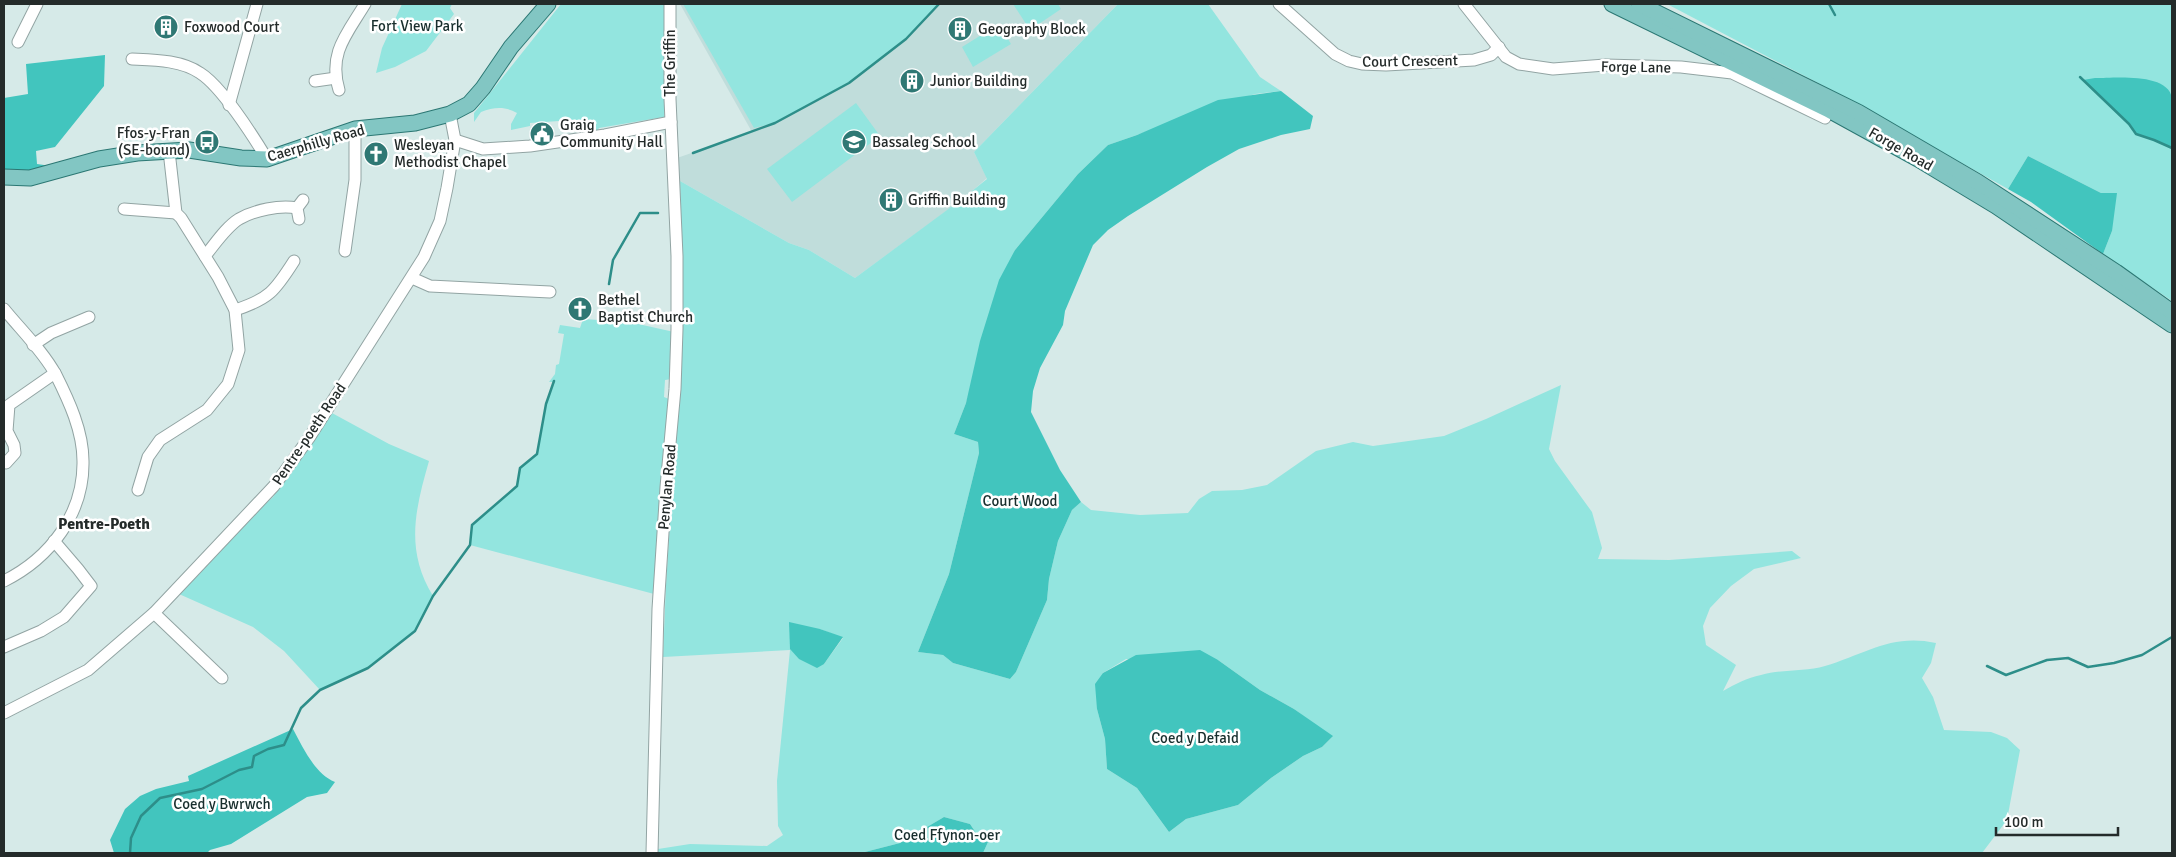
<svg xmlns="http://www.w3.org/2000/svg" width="2176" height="857" font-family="Signika,sans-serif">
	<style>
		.built { fill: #c0dddb }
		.green { fill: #93e5df; fill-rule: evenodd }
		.forest { fill: #42c5be }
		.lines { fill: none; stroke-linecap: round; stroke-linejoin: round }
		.stream { stroke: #2d8e89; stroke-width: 2.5 }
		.minor-casing { stroke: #92a4a3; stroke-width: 13 }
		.major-casing { stroke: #2b7773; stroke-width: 17 }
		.minor { stroke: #fff; stroke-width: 11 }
		.major { stroke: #82c6c3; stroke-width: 15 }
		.labels { text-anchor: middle; stroke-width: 5; stroke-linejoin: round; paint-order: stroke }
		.park-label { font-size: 15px; fill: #182e2d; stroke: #fff }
		.poi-label { font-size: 15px; fill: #242b2a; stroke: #fff; text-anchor: start }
		.street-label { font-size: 15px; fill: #242b2a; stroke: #fff }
		.neighbourhood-label { font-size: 16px; font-weight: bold; fill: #242b2a; stroke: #fff }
	</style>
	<rect width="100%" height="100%" fill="#d6eae8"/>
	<polygon class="built" points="680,4 1118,4 974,152 987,178 963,199 855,278 809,250 789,243 680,181 677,158 752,132"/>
	<g class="green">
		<polygon points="402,4 452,4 450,8 454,14 426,51 395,67 376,73 382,48"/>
		<path d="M561,4h105l-2,113 -65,11 -2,3 -13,-4 -25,3v-9l-29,2v3l-19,4v-6l6,-11c-12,-7 -23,-6 -36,-1l-7,10v-9z"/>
		<polygon points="683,4 939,4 906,39 849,83 775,123 754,128"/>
		<polygon points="1013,4 1058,4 1061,9 1030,30"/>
		<path d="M1118,4h90l52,73 21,14 -26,3 -147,51 -30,29 -63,76 -49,153 -12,31 24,8 1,11 -30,121 -31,78 25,3 10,8 57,16 6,-7 31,-72 2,-21 9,-38 14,-31 9,-8 10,8 49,5 48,-2 11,-14 13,-8 30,-1 25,-5 49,-34 37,-9 20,4 71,-10 42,-17 75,-34 -12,64 6,12 37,51 10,36 -4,11 71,1 123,-9 9,7 -47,11 -23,17 -21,22 -7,18 3,19 30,20 -13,26c12,-7 24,-13 38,-16 21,-6 44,-3 64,-9 40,-12 67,-33 111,-23l-5,20 -9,15 11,19 11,33 47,2 16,6 13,12 -13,70 -25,33h-999l5,-11 -8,-3 -10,-15 -26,-7 -44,26 -39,10h-204l1,-4 32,-5 77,2 16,-11 -5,-9 -1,-45 13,-131 -127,7 3,-72 17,-265 -3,-139 109,62 20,7 46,28 107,-79 25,-20 -13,-27zM820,629l23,9 -19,26zM1126,659l92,1 42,30 34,19 38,28 -10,10 -19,9 -32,22 -33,27 -52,14 -17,13 -32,-44 -30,-19 -2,-30 -8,-30 6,-36z"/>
		<polygon points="1667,4 2172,4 2172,301 2103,254 2112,231 2111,194 2101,193 2028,156 2008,189 1839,94"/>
		<polygon points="999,24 1011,44 973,67 962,47"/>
		<polygon points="856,103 880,136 792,202 767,169"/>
		<polygon points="607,317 674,332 672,379 665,380 664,397 669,399 654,594 470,545 472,525 517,486 520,468 537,454 546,404 554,382 549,382 555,374 556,365 559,364 564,334 558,333 560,325 580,328 583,319 599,320"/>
		<path d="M332,413l57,31 40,17c-14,49 -24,89 4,135l-18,35 -47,37 -48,22 -36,-39 -31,-24 -74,-33 78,-83 16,-14z"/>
	</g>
	<g class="forest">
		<polygon points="105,55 104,86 55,147 36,151 37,164 51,166 4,177 4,98 28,94 26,64"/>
		<path d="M2095,78c19,0 73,-6 77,20 3,16 0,34 0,50l-18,-8 -18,-6 -7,-10 -46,-44z"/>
		<polygon points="1281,91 1313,116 1310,129 1281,135 1239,149 1207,167 1128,216 1108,230 1093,245 1065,311 1063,325 1040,368 1033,391 1031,412 1060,470 1081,502 1072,510 1058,541 1049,579 1047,600 1016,672 1010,679 953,663 943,655 918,652 949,574 979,453 978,442 954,434 966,403 980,341 999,280 1015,250 1078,174 1108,145 1137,135 1218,100"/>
		<polygon points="2028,156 2101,193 2117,193 2112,231 2103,254 2031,202 2008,189"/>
		<polygon points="789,622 820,629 843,637 824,664 817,668 799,659 790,649"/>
		<polygon points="1200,650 1218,660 1260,690 1294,709 1333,736 1322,747 1303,756 1271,778 1238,805 1186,819 1169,832 1137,788 1107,769 1105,739 1097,709 1095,684 1103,673 1136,655"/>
		<path d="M293,729c10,19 22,45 42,53l-8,11 -20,4 -76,47 -21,6 -3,3h-93l-4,-13 15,-31 15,-13 16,-7 33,-8 -1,-5z"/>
		<polygon points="944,817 970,824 980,839 988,842 983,853 861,853 900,843"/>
	</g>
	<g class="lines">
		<g class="stream">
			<polyline points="1829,4 1835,15"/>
			<polyline points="2080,77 2129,124 2136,134 2154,140 2172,148"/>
			<polyline points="693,153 775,123 849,83 906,39 939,4"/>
			<polyline points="609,284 613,260 640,213 658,213"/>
			<polyline points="1987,666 2006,675 2047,660 2068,658 2088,667 2114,663 2142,655 2172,637"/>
			<polyline points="130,853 131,838 141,816 160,798 202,789 239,770 252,767 254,756 268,749 284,745 301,708 320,690 368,668 415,631 433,596 470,545 472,525 517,486 520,468 537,454 546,404 554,381"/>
		</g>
		<defs>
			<g id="minor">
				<polyline points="1279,4 1335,54 1349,61 1362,64 1386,65 1474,60 1491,55 1499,47"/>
				<polyline points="1464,4 1506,57 1519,64 1553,69 1605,65 1681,67 1732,73 1825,118"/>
				<polyline points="18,42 37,4"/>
				<path d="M132,59c22,1 49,1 68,14 21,13 53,63 67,86"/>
				<polyline points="315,81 336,78"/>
				<path d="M339,90c-11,-37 8,-56 26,-86"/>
				<polyline points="229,105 257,4"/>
				<polyline points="455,140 483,149 530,146 605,135 671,122"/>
				<polyline points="124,209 176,213"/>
				<polyline points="299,219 297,208 303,200"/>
				<polyline points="345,251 355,180 355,129"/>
				<path d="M205,256c10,-12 21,-29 34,-37 16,-9 40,-14 58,-11"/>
				<polyline points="412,278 430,286 550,292"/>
				<path d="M4,309c17,21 39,42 52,66 13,26 27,56 27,86 1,53 -33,97 -79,120"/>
				<path d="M235,310c34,-11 40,-19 59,-49"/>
				<polyline points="33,345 51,333 89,317"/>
				<polyline points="6,463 15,453 14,445 7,431 9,405 55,373"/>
				<polyline points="138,490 148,457 160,440 207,410 228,384 239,350 235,310 218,277 181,218 176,213 169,151"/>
				<polyline points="154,613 222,678"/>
				<polyline points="4,647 41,631 64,617 91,586 78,569 54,541"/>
				<polyline points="4,713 88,670 154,613 274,486 309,438 424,257 440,221 447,188 455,140 450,114"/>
				<polyline points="652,853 658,609 666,487 675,389 677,329 677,256 670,99 670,4"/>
			</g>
			<g id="major">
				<polyline points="1612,4 1827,109 1918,159 1996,206 2172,325"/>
				<polyline points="1639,4 1858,112 1978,182 2116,272 2172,312"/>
				<polyline points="4,177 30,178 99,159 137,153 189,150 241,158 267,159 355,129 415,123 450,114 469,104 483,88 511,47 548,4"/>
			</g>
		</defs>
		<use href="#minor" class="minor-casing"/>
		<use href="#major" class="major-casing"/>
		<use href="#minor" class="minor"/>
		<use href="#major" class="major"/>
	</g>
	<defs>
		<symbol id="building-disc" viewBox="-11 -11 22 22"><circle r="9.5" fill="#2f7874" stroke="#fff"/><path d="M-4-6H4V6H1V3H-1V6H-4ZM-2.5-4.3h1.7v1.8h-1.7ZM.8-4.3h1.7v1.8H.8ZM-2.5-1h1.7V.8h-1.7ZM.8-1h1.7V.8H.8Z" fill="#fff"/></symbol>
		<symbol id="civic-disc" viewBox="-11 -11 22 22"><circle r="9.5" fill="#2f7874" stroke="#fff"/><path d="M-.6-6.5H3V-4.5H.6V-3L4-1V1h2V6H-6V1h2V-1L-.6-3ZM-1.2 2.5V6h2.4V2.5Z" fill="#fff"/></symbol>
		<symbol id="bus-disc" viewBox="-11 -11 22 22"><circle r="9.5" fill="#2f7874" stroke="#fff"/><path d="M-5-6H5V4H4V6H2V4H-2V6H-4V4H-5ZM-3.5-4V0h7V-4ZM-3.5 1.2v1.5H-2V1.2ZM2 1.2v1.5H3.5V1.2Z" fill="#fff"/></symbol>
		<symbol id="school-disc" viewBox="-11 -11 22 22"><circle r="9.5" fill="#2f7874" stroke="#fff"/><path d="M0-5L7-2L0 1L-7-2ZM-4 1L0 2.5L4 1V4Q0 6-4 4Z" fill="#fff"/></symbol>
		<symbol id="church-disc" viewBox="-11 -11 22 22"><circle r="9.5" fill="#2f7874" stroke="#fff"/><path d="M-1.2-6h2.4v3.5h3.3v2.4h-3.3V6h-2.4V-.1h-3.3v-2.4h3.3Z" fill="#fff"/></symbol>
	</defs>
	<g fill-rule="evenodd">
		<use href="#building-disc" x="152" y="13" width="28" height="28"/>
		<use href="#building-disc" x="946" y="15" width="28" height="28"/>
		<use href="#building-disc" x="898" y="67" width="28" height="28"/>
		<use href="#civic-disc" x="528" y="120" width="28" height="28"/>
		<use href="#bus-disc" x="193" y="128" width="28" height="28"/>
		<use href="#school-disc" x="840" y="128" width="28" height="28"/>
		<use href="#church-disc" x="362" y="140" width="28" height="28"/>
		<use href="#building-disc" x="877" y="186" width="28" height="28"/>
		<use href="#church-disc" x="566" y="295" width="28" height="28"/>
	</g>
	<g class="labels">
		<g class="park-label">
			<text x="417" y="31">Fort View Park</text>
			<text x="1020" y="506">Court Wood</text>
			<text x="1195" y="743">Coed y Defaid</text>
			<text x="222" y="809">Coed y Bwrwch</text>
			<text x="947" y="840">Coed Ffynon-oer</text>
		</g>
		<g class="poi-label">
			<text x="184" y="32">Foxwood Court</text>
			<text x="978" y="34">Geography Block</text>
			<text x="930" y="86">Junior Building</text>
			<text x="560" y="130">Graig<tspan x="560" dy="17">Community Hall</tspan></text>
			<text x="190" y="138" text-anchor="end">Ffos-y-Fran<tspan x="190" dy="17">(SE-bound)</tspan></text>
			<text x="872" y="147">Bassaleg School</text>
			<text x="394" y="150">Wesleyan<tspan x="394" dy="17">Methodist Chapel</tspan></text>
			<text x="908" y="205">Griffin Building</text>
			<text x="598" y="305">Bethel<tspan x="598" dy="17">Baptist Church</tspan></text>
		</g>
		<g class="street-label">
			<text transform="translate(1410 61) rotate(-1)" y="5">Court Crescent</text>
			<text transform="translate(670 63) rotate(-90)" y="5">The Griffin</text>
			<text transform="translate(1636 67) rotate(1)" y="5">Forge Lane</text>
			<text transform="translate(316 143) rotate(-16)" y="5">Caerphilly Road</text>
			<text transform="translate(1901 149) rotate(30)" y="5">Forge Road</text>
			<text transform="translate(309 434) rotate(-56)" y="5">Pentre-poeth Road</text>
			<text transform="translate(667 487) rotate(-85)" y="5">Penylan Road</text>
		</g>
		<g class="neighbourhood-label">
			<text x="104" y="529">Pentre-Poeth</text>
		</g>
	</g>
	<rect width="2176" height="857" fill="none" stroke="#242b2a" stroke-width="10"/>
	<path d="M1996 827v8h122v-8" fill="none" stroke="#242b2a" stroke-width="2.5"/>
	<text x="2004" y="827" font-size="15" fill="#242b2a" stroke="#ffffff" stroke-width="4" paint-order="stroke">100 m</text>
</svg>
